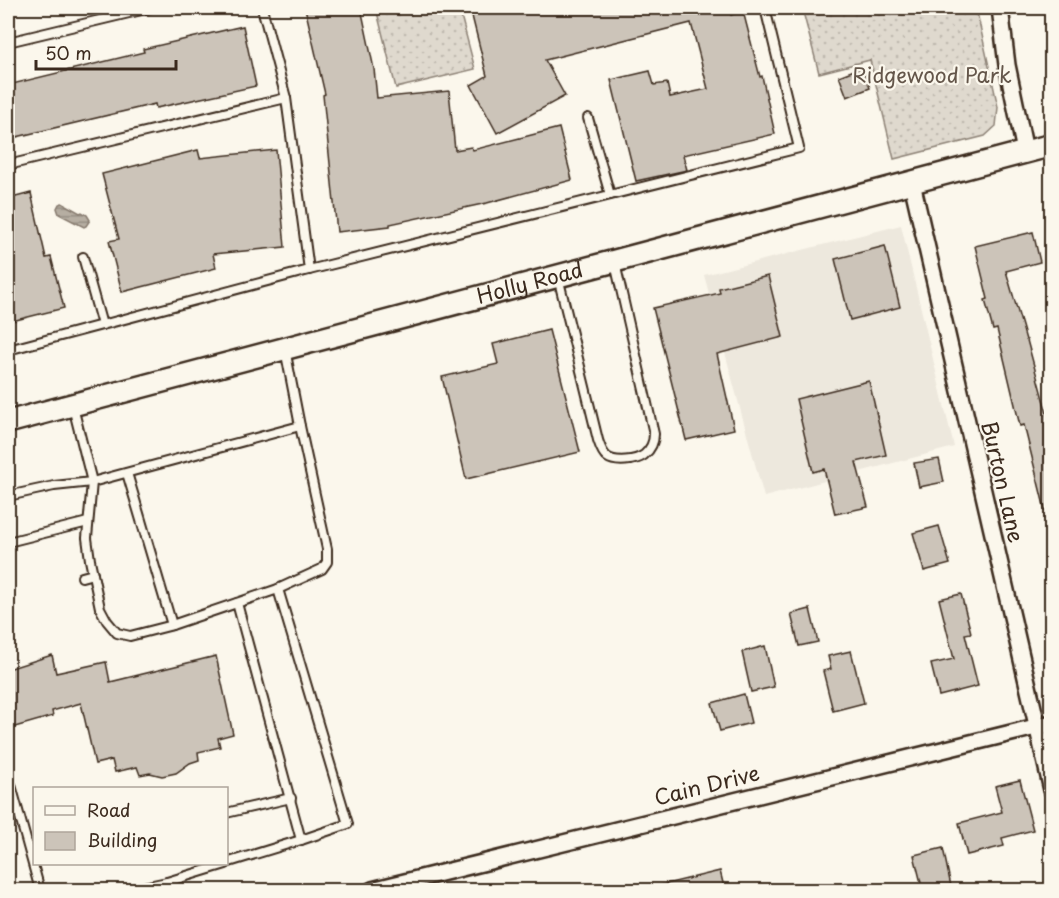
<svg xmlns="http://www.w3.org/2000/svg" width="1059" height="898" font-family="'Playpen Sans',sans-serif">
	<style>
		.built { fill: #ede8dd }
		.grass { fill: url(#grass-dots); stroke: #8d8276; stroke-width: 1.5 }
		.water { fill: url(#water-rules); stroke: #85796d; stroke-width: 1.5 }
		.building { fill: #ccc4b9; stroke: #3b2a1e; stroke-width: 1.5 }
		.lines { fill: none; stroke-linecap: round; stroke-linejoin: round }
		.service-casing { stroke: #3b2a1e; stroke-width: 12 }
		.minor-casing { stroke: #3b2a1e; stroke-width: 20 }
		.secondary-casing { stroke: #3b2a1e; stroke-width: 26 }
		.service { stroke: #fbf7ec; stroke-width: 8 }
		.minor { stroke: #fbf7ec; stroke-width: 15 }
		.secondary { stroke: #fbf7ec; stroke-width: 21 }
		.labels { text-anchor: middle; stroke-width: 4.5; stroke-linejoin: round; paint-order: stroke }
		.park-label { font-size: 21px; fill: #64564a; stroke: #fbf7ec }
		.street-label { font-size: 21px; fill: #3b2a1e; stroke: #fbf7ec }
	</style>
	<defs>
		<pattern id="grass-dots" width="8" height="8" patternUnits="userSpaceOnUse" patternTransform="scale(1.5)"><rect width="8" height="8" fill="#dfd9ce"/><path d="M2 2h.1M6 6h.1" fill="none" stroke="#c0bab0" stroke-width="1.8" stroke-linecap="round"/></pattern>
		<pattern id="water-rules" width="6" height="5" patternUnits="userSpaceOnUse" patternTransform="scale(1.5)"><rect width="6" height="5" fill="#b6aea2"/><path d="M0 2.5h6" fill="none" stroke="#958e83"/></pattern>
	</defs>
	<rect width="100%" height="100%" fill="#fbf7ec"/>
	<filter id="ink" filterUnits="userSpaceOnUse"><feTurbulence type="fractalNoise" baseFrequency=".0167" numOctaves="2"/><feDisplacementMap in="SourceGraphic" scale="12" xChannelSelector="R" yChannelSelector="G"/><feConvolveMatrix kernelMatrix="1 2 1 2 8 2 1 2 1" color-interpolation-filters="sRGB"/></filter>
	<g filter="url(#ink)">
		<polygon class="built" points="901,225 954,447 764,497 704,275"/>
		<g class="grass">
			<polygon points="376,8 459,8 475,69 396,88"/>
			<polygon points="802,8 976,8 998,107 996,126 985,136 894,159 870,60 819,73"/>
		</g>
		<polygon class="water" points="62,203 80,213 82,212 87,215 90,220 86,226 84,227 59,214 57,208 59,204"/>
		<g class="building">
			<polygon points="305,8 361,8 374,69 377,98 449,91 455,150 471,147 473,150 559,128 572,180 487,203 390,224 390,226 337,232 323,95 325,94"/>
			<polygon points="470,8 729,8 731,15 743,11 760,77 762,76 775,134 683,155 687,170 636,181 611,80 650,71 654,85 667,83 670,97 708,89 691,23 545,60 565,96 497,133 471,85 487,76"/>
			<polygon points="243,26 256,86 156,108 155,104 8,139 8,85 144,52 143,49"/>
			<polygon points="862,67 870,88 847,97 839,76"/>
			<polygon points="198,150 200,158 276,150 285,247 213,254 216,268 122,292 109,241 119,239 102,174"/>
			<polygon points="31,193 46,258 51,257 64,308 8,322 8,199"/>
			<polygon points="1033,232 1040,262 1006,271 1026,340 1027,340 1052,432 1052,514 1046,514 1024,425 1020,426 997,329 993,330 985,300 988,299 975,246"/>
			<polygon points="885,246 900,307 850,320 835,259"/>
			<polygon points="768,276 783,337 717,354 734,429 686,440 653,308 720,293 719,288"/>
			<polygon points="549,330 580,452 466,479 442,377 498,364 493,344"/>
			<polygon points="869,381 886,455 856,462 868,507 835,514 824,469 813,472 796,399"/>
			<polygon points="939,459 944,482 919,487 914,463"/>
			<polygon points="939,526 950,564 924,571 913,533"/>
			<polygon points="961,594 971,633 965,634 978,686 939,696 931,664 954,659 939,599"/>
			<polygon points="810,609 818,642 799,646 791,614"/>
			<polygon points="765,646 774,687 751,692 742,652"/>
			<polygon points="851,651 864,703 833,711 823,671 831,669 828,656"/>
			<polygon points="52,655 56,673 106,662 110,682 216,656 233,734 218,738 220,747 198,752 199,760 190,763 176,773 162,776 150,773 140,775 137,767 115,772 112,760 95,764 81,703 52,711 53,716 8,729 8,669"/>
			<polygon points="744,694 751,723 720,731 712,703"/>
			<polygon points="1020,780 1033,830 1002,838 1004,846 967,855 959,823 1002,812 995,786"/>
			<polygon points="943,848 952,891 923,891 914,855"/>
			<polygon points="720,871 725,891 663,891 662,885"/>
		</g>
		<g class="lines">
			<defs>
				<g id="service">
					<polyline points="8,42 150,8"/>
					<polyline points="588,118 610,195"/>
					<polyline points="8,165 286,98"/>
					<polyline points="83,257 102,325"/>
					<polyline points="309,270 799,148 765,8"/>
					<path d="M558,277l40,163c2,6 4,13 9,17 8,6 29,4 37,-2 6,-5 10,-13 10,-21l-39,-171"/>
					<polyline points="8,350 309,270 286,98 262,8"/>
					<polyline points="73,407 92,482 87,538 90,560 100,608 107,621 117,633 130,636 169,626 278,589 322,569 327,562 327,549 300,426 285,349"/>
					<polyline points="127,473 172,625"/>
					<polyline points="8,496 54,486 92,482 300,426"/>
					<polyline points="8,542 88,522"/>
					<polyline points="82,577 93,574"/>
					<polyline points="278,589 348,824 301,840"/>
					<polyline points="8,786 11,785 40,890"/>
					<polyline points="226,813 291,798"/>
					<polyline points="226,863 301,840 237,603"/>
					<polyline points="129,890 167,882"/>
					<polyline points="170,890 167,882 226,864"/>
				</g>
				<g id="minor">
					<polyline points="1000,8 1007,65 1025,151"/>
					<polyline points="912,183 1052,790"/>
					<polyline points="372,890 1052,723"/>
				</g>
				<g id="secondary">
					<path id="s1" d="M8,422l1044,-277"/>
				</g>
			</defs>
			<use href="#service" class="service-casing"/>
			<use href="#minor" class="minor-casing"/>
			<use href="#secondary" class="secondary-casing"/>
			<use href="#service" class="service"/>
			<use href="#minor" class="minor"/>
			<use href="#secondary" class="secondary"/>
		</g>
	</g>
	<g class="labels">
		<g class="park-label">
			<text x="932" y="83">Ridgewood Park</text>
		</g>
		<g class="street-label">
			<text dy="7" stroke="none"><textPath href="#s1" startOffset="540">Holly Road</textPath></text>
			<text transform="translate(1002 482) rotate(77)" y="7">Burton Lane</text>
			<text transform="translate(707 786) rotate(-14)" y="7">Cain Drive</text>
		</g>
	</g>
	<rect width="1059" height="898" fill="none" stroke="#fbf7ec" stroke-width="30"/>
	<rect x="15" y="15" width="1029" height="868" fill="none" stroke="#3b2a1e" stroke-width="2" filter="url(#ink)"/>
	<rect x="33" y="787" width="195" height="78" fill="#fbf7ec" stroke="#aea59a" stroke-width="1.5"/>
	<rect x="45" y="806" width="30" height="9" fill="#fbf7ec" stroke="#aea59a" stroke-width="1.5"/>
	<text x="87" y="817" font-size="18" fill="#3b2a1e">Road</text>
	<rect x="45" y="832" width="30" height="18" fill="#ccc4b9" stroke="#aea59a" stroke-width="1.5"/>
	<text x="87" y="847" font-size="18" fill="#3b2a1e">Building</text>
	<path d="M36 60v9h140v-9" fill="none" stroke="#3b2a1e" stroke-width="3"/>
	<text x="45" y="60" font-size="18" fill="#3b2a1e" stroke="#fbf7ec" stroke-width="4.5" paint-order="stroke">50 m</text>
</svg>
